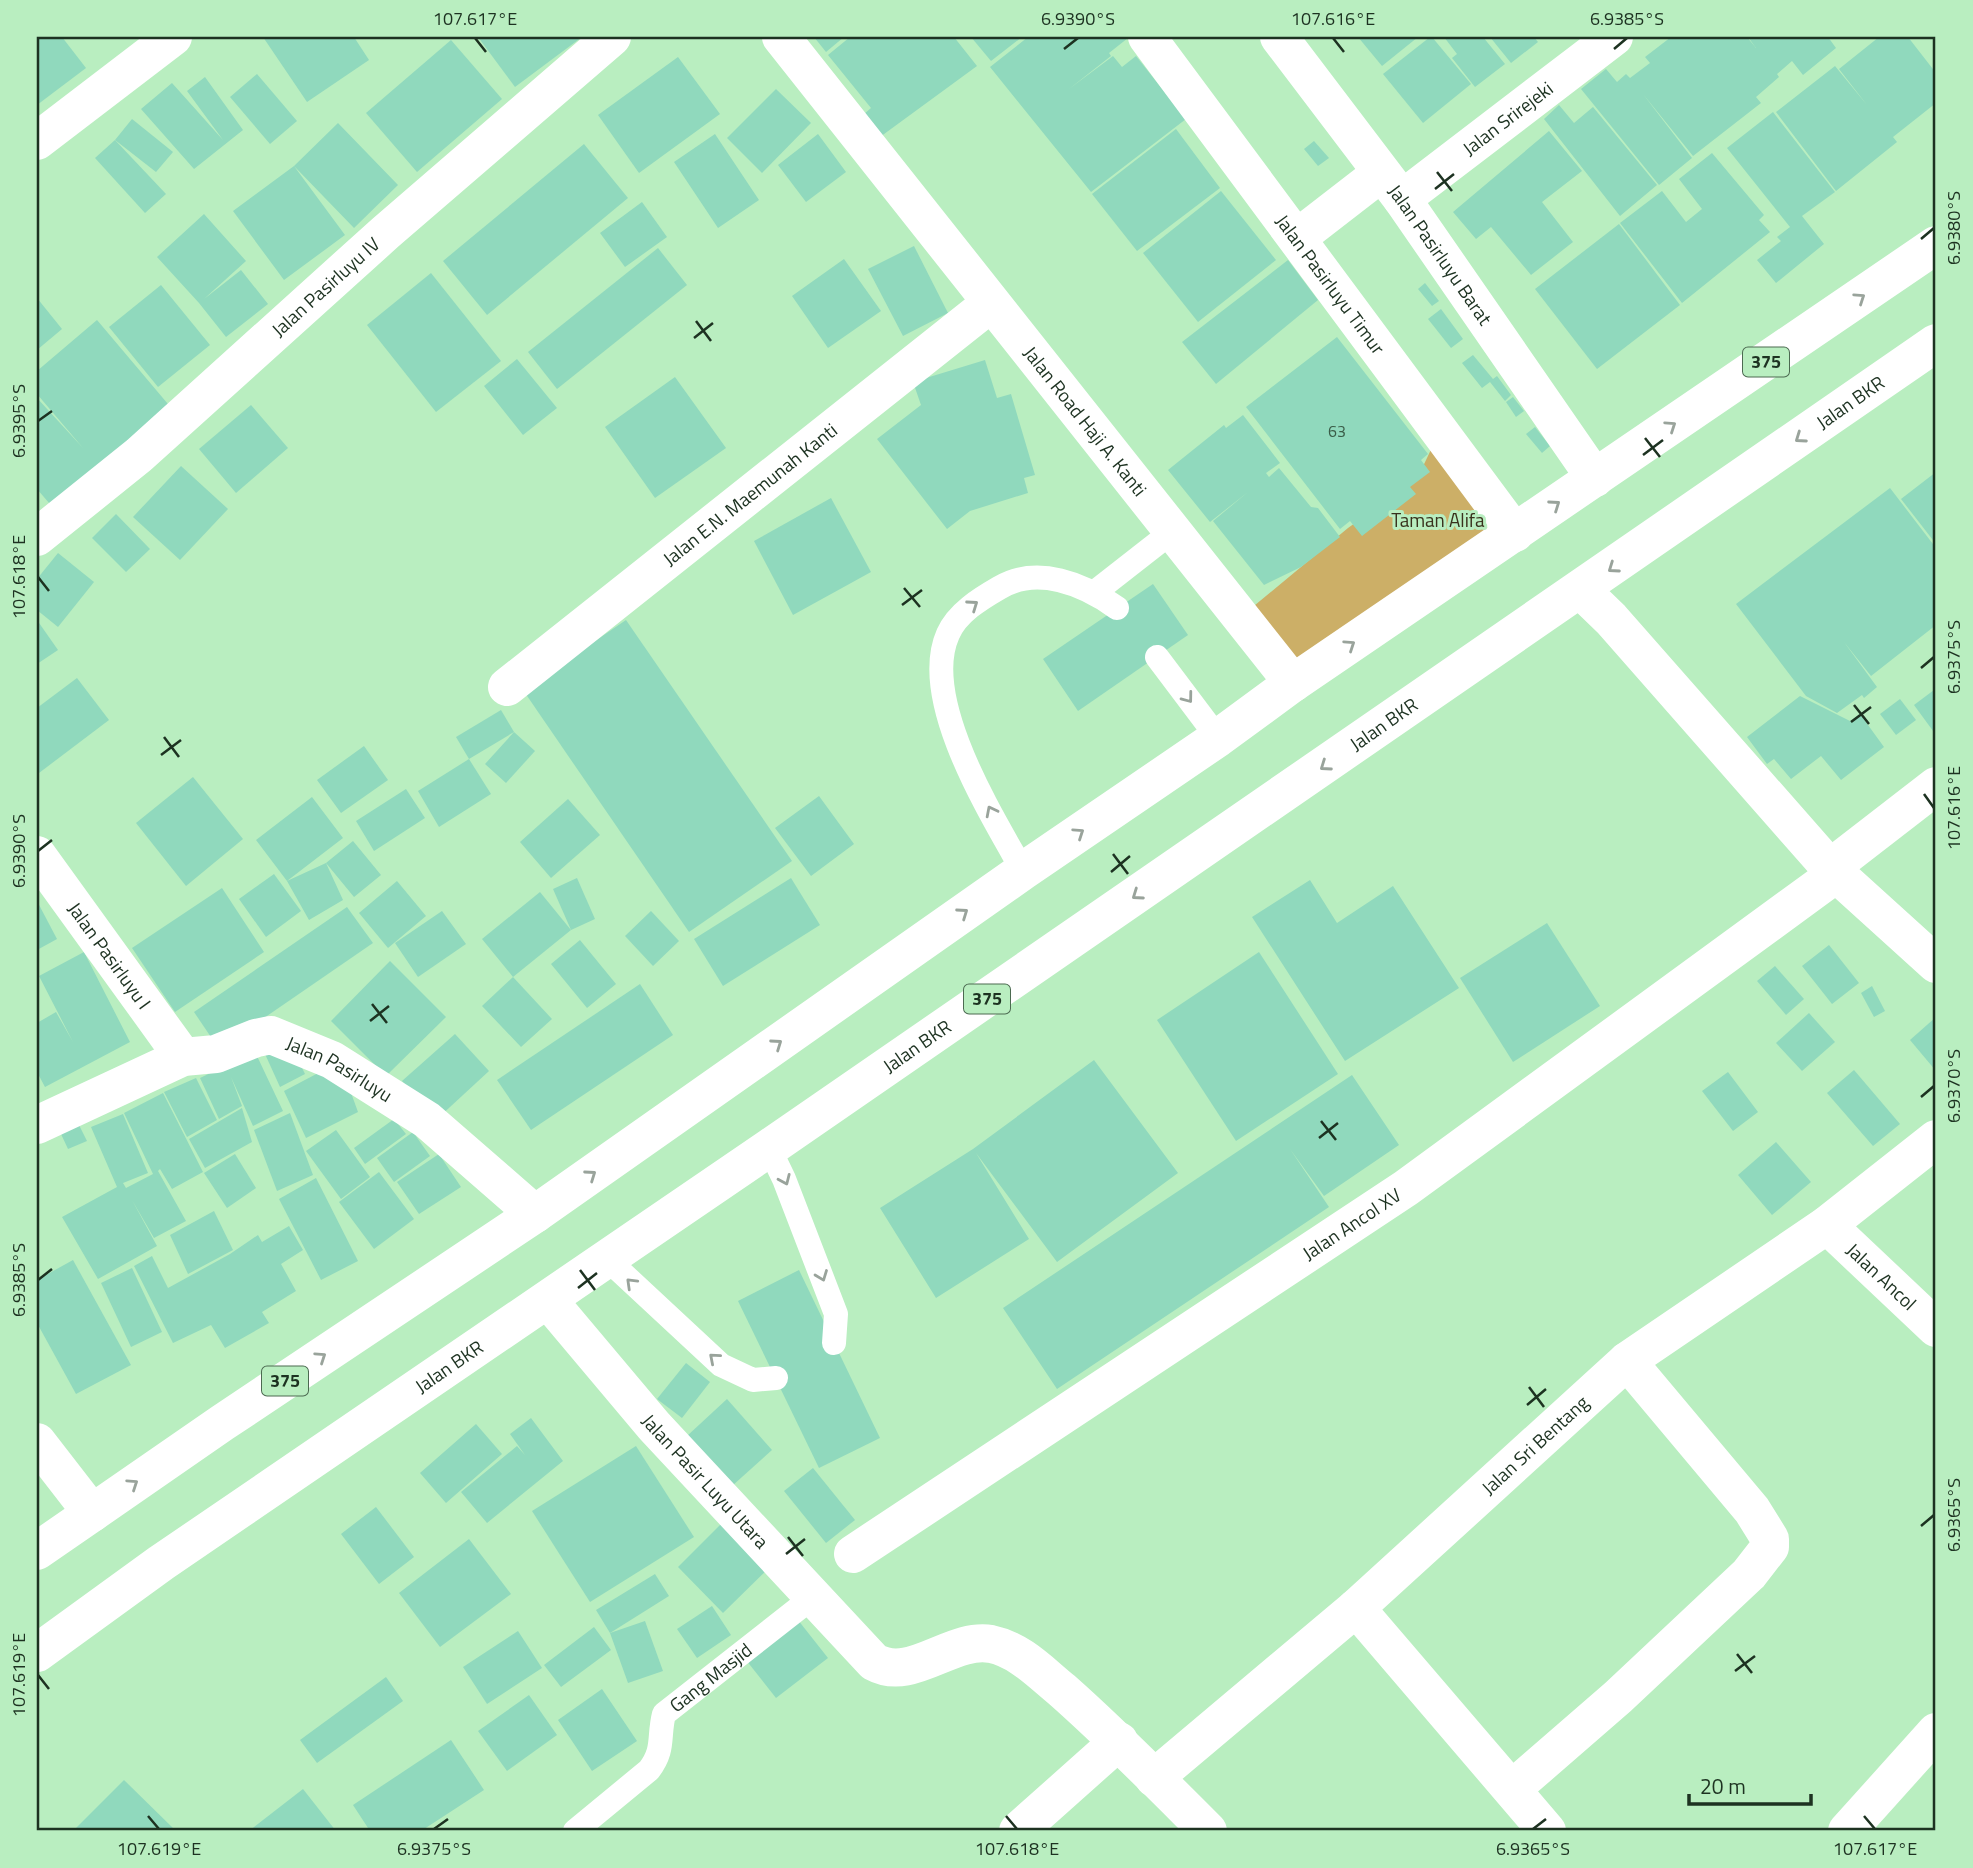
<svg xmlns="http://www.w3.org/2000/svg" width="1973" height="1868" font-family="'Titillium Web',sans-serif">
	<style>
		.green { fill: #ccaf67 }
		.building { fill: #90d9bd }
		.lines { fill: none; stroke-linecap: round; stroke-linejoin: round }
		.service { stroke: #fff; stroke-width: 24 }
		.minor { stroke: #fff; stroke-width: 38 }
		.tertiary { stroke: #fff; stroke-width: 38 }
		.primary { stroke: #fff; stroke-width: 38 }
		.oneway { stroke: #99a39b }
		.ticks { fill: none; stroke: #1d3221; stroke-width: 2.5 }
		.labels { text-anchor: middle; stroke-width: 6; stroke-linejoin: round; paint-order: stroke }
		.number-label { font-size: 16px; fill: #3a5c48 }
		.shield { fill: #b9eec0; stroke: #4c6a51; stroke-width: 2 }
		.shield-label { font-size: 18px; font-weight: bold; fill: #1d3221 }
		.street-label { font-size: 19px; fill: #1d3221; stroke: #b9eec0 }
		.park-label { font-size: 19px; fill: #39311c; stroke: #b9eec0 }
		.neatline { fill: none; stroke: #1d3221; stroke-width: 2.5 }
		.ticks-label { font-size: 18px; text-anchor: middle; fill: #1d3221 }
	</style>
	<rect width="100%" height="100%" fill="#b9eec0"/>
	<polygon class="green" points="1436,439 1507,527 1296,677 1243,615 1348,528 1417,479"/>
	<g class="building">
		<polygon points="37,37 62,37 86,68 37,105"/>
		<polygon points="263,37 354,37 369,60 307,102"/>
		<polygon points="478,37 582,37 515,87"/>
		<polygon points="814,37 844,37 826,52"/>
		<polygon points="850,37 954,37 977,66 880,137 863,115 871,108 828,55"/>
		<polygon points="971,37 1022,37 991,61"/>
		<polygon points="1028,37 1127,37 1128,38 1109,53 1111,56 1069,89 1113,56 1122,67 1136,56 1186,119 1091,192 990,67"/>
		<polygon points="1358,37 1418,37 1382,66"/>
		<polygon points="1430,37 1432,37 1471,84 1423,123 1383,74"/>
		<polygon points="1444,37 1483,37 1505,64 1475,87 1452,58 1457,54"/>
		<polygon points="1490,37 1534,37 1538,42 1511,63"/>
		<polygon points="1671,37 1747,37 1756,48 1748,37 1828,37 1836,48 1803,75 1792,61 1777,74 1779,77 1756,97 1761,103 1693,156 1643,94 1692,158 1659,185 1581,89 1606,69 1617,82 1626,74 1630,78 1650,63 1645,57"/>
		<polygon points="1879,37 1908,37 1936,73 1936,103 1893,137 1897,142 1836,191 1776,112 1835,66 1867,105 1839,69"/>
		<polygon points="451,40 502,99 417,172 366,113"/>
		<polygon points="678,57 720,114 639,173 598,115"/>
		<polygon points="257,74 297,121 270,144 230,97"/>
		<polygon points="205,77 243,130 194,169 141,109 172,83 223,140 187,91"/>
		<polygon points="776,89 811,123 762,173 727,138"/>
		<polygon points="1559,105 1574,123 1593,107 1657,185 1620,216 1544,119"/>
		<polygon points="1773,112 1835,192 1802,216 1824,244 1776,283 1757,260 1781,241 1777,237 1790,227 1727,148"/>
		<polygon points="132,119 173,152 156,172 115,140"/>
		<polygon points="338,123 398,185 354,228 294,166 345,235 284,280 233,211 294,166"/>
		<polygon points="1176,129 1220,188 1137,251 1092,194"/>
		<polygon points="1549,131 1582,171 1542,202 1573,242 1531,275 1491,227 1476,239 1453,212"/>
		<polygon points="715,134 759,200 718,228 674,162"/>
		<polygon points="818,134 846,172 806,202 778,165"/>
		<polygon points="115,140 166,194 145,213 95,158"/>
		<polygon points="1314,141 1329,158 1318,166 1304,149"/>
		<polygon points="584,144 628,198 487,315 443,261"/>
		<polygon points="1712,153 1764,215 1759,220 1770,232 1682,303 1620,223 1662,191 1686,222 1702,209 1679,179"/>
		<polygon points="1221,191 1276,260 1198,322 1143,253"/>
		<polygon points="642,202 667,237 625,267 600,233"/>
		<polygon points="204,214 246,261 204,299 241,270 268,304 226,337 199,303 157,257"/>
		<polygon points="1619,224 1680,305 1597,369 1535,289"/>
		<polygon points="914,246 948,313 903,336 868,269"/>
		<polygon points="658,248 687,285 557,389 528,352"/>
		<polygon points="844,259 881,311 828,348 792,296"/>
		<polygon points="1288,260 1318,300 1216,384 1182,342"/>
		<polygon points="431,273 501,361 436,412 367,325"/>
		<polygon points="1425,283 1439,301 1432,306 1418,289"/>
		<polygon points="161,285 210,345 158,387 109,327"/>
		<polygon points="37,298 62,329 37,350"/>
		<polygon points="1441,309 1463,339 1451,348 1428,319"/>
		<polygon points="97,320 173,410 56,511 37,489 37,398 83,448 37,394 37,371"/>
		<polygon points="1337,337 1428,454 1421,460 1430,472 1410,487 1416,494 1362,536 1350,521 1340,529 1246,407"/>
		<polygon points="1473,355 1493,379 1497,376 1511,395 1505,401 1490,382 1482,388 1462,363"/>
		<polygon points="517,359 557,408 523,435 484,386"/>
		<polygon points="985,360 997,398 1011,394 1035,475 1024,478 1028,493 970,511 947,529 877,439 921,405 913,382"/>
		<polygon points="675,377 726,448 655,498 605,427"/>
		<polygon points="1513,397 1524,411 1516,417 1506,402"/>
		<polygon points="251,405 288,448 236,493 199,449"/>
		<polygon points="1243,415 1280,463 1266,473 1269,477 1279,468 1311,507 1318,508 1340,537 1301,567 1264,585 1213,521 1248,492 1210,522 1168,470 1224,425 1226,428"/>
		<polygon points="1535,427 1550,446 1542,453 1526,434"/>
		<polygon points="181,466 228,509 180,560 133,517"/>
		<polygon points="1936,472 1936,544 1901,499"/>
		<polygon points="1890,488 1936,548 1936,625 1871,676 1844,642 1877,687 1864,698 1862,695 1837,713 1806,696 1736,604"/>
		<polygon points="831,498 871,572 793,615 754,541"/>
		<polygon points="116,514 150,549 126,572 92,538"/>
		<polygon points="58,553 94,582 58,627 37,610 37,579"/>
		<polygon points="1153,584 1188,635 1078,711 1043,659"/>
		<polygon points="37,620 58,650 37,664"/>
		<polygon points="626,620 792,861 689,932 523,690"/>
		<polygon points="77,678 109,720 39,773 37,769 37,708"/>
		<polygon points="1934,690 1936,693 1936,735 1914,705"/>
		<polygon points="1800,696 1850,721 1860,714 1884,747 1841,780 1821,756 1791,779 1774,759 1767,764 1747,737"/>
		<polygon points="1900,699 1916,720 1896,735 1880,714"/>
		<polygon points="501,710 514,732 469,759 456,737"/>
		<polygon points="514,732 535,751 506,783 485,764"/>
		<polygon points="364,746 388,780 341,813 317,780"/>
		<polygon points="469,759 491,794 439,827 418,791"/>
		<polygon points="193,777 243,839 186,886 136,823"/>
		<polygon points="406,789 425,818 374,851 356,821"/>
		<polygon points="819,796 854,844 811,876 775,828"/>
		<polygon points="312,797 343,838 287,881 326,863 353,841 381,875 354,897 326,863 343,900 309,920 287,881 256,840"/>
		<polygon points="568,799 600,835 551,878 520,842"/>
		<polygon points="274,874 301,911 266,937 239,899"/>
		<polygon points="577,878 595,919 571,930 553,889"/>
		<polygon points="791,878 820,925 723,986 694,939"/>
		<polygon points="1310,880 1337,923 1393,886 1459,988 1345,1061 1252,917"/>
		<polygon points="397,881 426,916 388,948 359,913"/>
		<polygon points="222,888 264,952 175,1012 132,948"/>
		<polygon points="540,892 571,930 513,977 482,939"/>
		<polygon points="37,901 57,939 37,950"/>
		<polygon points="347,907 373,943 219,1049 194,1012"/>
		<polygon points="442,911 466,944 418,977 395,943"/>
		<polygon points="651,911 679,941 653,966 625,936"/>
		<polygon points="1547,923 1600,1006 1513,1062 1460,978"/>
		<polygon points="580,940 616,984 587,1008 551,964"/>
		<polygon points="1829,945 1859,983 1832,1004 1802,966"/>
		<polygon points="84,952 130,1042 45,1087 37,1072 37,1023 56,1012 73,1042 39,976"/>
		<polygon points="1259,952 1338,1074 1236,1141 1157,1020"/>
		<polygon points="390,961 446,1017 386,1076 331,1021"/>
		<polygon points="1775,966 1804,999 1786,1015 1757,981"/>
		<polygon points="513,977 552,1019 521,1047 482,1006"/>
		<polygon points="640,984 673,1035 531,1130 497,1080"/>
		<polygon points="1872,986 1885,1011 1874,1017 1861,993"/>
		<polygon points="1809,1013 1835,1042 1802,1071 1776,1043"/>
		<polygon points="1936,1017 1936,1071 1910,1040"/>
		<polygon points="455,1034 489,1071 437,1119 402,1081"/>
		<polygon points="265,1054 297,1057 305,1074 280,1087"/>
		<polygon points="257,1056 283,1111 253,1126 231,1077 242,1106 219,1119 200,1078 225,1066"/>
		<polygon points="1094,1060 1178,1173 1057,1262 976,1153 1029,1239 936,1298 880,1208 973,1149"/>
		<polygon points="1854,1070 1900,1124 1873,1146 1827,1093"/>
		<polygon points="322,1071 350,1090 358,1112 306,1138 284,1091"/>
		<polygon points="1728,1072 1758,1112 1733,1131 1702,1091"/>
		<polygon points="1352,1075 1399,1145 1324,1196 1290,1149 1329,1207 1057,1389 1003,1308"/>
		<polygon points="196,1078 217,1120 187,1137 164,1092"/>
		<polygon points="163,1093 203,1172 172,1189 160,1169 158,1171 186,1221 154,1238 132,1200 157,1246 98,1279 62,1217 117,1187 91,1127 123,1114 148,1173 123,1183 126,1188 153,1174 124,1113"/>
		<polygon points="242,1108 252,1142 205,1168 189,1139"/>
		<polygon points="290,1113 313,1175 277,1191 254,1130"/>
		<polygon points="394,1119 406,1134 365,1164 354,1148"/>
		<polygon points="79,1125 87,1141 68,1149 61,1134"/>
		<polygon points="336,1130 370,1177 341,1199 306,1151"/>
		<polygon points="413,1132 430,1156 394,1182 377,1158"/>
		<polygon points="1776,1142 1811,1182 1772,1215 1738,1175"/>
		<polygon points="235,1154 256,1188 227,1208 204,1173"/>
		<polygon points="439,1154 461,1187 419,1214 397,1182"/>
		<polygon points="379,1172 414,1219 374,1249 339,1202"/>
		<polygon points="316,1178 358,1261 321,1280 279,1199"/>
		<polygon points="214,1211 233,1250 188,1274 170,1235"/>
		<polygon points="289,1226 303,1250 281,1264 296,1291 262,1312 269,1323 225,1348 211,1325 173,1343 134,1266 152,1256 168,1288 230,1254 258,1235 262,1242"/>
		<polygon points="73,1260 131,1365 76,1394 37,1323 37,1280"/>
		<polygon points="132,1268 162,1332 131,1347 101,1283"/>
		<polygon points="799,1270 880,1438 819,1468 738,1301"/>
		<polygon points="686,1363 710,1382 682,1418 657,1399"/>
		<polygon points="727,1399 772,1450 732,1486 687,1436"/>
		<polygon points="531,1418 563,1461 487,1523 461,1492 517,1446 525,1455 510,1434"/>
		<polygon points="476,1424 502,1454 446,1503 420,1473"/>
		<polygon points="636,1446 694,1537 590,1602 532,1511"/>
		<polygon points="813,1468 855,1520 826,1543 784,1491"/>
		<polygon points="376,1507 414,1557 379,1584 341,1534"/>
		<polygon points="729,1516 775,1562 723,1613 678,1567"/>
		<polygon points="469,1539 511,1594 440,1647 399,1593"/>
		<polygon points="655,1574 669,1596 610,1633 596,1610"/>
		<polygon points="712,1606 731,1635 697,1658 677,1629"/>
		<polygon points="798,1620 828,1658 776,1698 746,1660"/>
		<polygon points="645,1621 663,1671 628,1683 610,1633"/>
		<polygon points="594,1627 611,1650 561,1687 544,1665"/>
		<polygon points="518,1631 542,1668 487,1704 463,1667"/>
		<polygon points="386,1677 403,1701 317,1763 300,1740"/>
		<polygon points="602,1689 637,1741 592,1771 558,1720"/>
		<polygon points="529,1695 557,1735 507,1771 478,1731"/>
		<polygon points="451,1740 484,1790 421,1831 370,1831 353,1805"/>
		<polygon points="124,1780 176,1831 73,1831"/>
		<polygon points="303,1789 336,1831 249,1831"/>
	</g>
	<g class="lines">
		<g class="service">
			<polyline points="1095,592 1173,531"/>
			<polyline points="1157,657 1218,738"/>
			<path d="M1023,871c-32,-57 -104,-172 -75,-237 9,-21 32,-35 51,-46 38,-23 85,-4 118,20"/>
			<polyline points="769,1148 784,1179 836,1314 834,1343"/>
			<polyline points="607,1259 721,1365 753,1380 776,1378"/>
			<path id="s1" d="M575,1831l74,-61c16,-21 9,-33 15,-56l149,-117"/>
		</g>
		<g class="minor">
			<path id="s2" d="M781,37l512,646"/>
			<polyline points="37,141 173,37"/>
			<path id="s3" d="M1402,199l212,-162"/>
			<polyline points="1297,238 1381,173"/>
			<path id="s4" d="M37,537l102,-82 246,-222 227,-196"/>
			<polyline points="1581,590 1611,619 1830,868 1936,964"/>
			<path id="s5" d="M507,687l484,-384"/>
			<path id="s6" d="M37,855l146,202"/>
			<polyline points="1830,868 1936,786"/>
			<path id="s7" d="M37,1125l146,-68 33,-3 40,-16 15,-3 61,25 95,60 108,94"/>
			<path id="s8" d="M1827,1225l109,103"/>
			<path id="s9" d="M548,1300l106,126 220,236c38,21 77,-25 117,-18 29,6 50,29 71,46 51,45 98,93 146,141"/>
			<polyline points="37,1442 92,1513"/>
			<path id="s10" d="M853,1554l553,-366 430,-314"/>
			<polyline points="1356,1608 1547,1831"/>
			<path id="s11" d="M1154,1778l202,-170 271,-247 200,-136 109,-86"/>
			<polyline points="1512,1789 1618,1697 1749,1574 1770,1547 1770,1539 1752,1510 1627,1361"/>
			<polyline points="1018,1831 1119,1741"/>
			<polyline points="1847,1831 1936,1732"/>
		</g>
		<g class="tertiary">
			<path id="s12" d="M1147,37l368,496"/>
			<path id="s13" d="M1279,37l123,162 193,279"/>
		</g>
		<g class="primary">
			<polyline points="37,1551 222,1423 535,1214 1023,871 1218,738 1293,683 1936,245"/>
			<path id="s14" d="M37,1653l124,-90 608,-415 1167,-805"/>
		</g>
	</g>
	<defs><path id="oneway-chevron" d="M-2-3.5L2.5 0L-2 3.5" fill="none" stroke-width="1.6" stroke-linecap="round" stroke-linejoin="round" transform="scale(1.75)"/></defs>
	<g class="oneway">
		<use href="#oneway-chevron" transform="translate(1860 298) rotate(-34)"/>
		<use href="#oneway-chevron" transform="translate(1671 426) rotate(-34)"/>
		<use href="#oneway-chevron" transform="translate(1800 438) rotate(145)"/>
		<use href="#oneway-chevron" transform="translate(1555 505) rotate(-35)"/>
		<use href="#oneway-chevron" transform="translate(1613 568) rotate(145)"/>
		<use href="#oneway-chevron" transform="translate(973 605) rotate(-35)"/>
		<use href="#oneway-chevron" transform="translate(1350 645) rotate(-34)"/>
		<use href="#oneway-chevron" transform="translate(1188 698) rotate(53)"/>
		<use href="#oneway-chevron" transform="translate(1325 766) rotate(145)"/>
		<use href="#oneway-chevron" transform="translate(991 811) rotate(-117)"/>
		<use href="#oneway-chevron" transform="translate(1079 833) rotate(-34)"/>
		<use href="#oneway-chevron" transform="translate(1137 895) rotate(145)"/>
		<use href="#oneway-chevron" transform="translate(963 913) rotate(-35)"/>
		<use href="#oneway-chevron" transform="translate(777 1044) rotate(-35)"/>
		<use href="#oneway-chevron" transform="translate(591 1175) rotate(-35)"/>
		<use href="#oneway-chevron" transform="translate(785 1180) rotate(66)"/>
		<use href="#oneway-chevron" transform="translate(822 1276) rotate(69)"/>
		<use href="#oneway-chevron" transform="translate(631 1283) rotate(-136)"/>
		<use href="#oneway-chevron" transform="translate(321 1357) rotate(-34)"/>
		<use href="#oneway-chevron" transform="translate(714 1358) rotate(-139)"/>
		<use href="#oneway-chevron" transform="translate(133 1484) rotate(-34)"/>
	</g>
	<path class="ticks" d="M475,38l11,14M1333,38l11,14M1064,49l14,-11M1614,49l13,-11M1437,172l15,19M1435,189l19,-15M1921,239l13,-11M696,321l15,20M694,338l19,-15M38,421l14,-10M1645,438l15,19M1643,455l20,-15M38,577l11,14M904,588l16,19M902,605l20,-15M1921,668l13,-11M1854,705l15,19M1851,722l20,-15M164,737l15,20M161,755l20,-15M1924,794l10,14M38,851l14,-11M1113,854l15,20M1111,872l19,-16M372,1004l15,19M370,1021l19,-15M1921,1097l13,-11M1321,1121l15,19M1319,1138l19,-15M580,1270l15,20M38,1280l14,-11M578,1288l19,-15M1529,1387l15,20M1527,1405l19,-16M1921,1526l13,-11M788,1537l15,19M786,1554l19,-15M1737,1654l15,19M1735,1671l20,-15M38,1675l11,14M148,1816l11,13M1006,1816l11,13M1864,1816l11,13M434,1829l14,-10M1533,1829l13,-10"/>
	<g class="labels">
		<g class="number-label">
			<text x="1337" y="437">63</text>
		</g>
		<g class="shield">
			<rect x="1743" y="347.5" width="46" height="29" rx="5"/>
			<rect x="964" y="984.5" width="46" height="29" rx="5"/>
			<rect x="262" y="1366.5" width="46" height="29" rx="5"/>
		</g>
		<g class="shield-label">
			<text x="1766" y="368">375</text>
			<text x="987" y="1005">375</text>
			<text x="285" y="1387">375</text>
		</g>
		<g class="street-label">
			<text dy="7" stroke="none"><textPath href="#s3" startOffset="133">Jalan Srirejeki</textPath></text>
			<text dy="7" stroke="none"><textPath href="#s13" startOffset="271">Jalan Pasirluyu Barat</textPath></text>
			<text dy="7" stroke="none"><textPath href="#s12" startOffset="308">Jalan Pasirluyu Timur</textPath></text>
			<text dy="7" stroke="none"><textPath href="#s4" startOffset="382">Jalan Pasirluyu IV</textPath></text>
			<text dy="7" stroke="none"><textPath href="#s14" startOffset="2203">Jalan BKR</textPath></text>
			<text dy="7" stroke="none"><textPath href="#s2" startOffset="490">Jalan Road Haji A. Kanti</textPath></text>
			<text dy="7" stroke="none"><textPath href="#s5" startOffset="310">Jalan E.N. Maemunah Kanti</textPath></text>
			<text dy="7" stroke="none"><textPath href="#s14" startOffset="1636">Jalan BKR</textPath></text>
			<text dy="7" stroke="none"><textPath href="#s6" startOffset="124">Jalan Pasirluyu I</textPath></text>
			<text dy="7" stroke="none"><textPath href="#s14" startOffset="1069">Jalan BKR</textPath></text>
			<text dy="7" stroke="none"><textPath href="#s7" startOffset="329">Jalan Pasirluyu</textPath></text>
			<text dy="7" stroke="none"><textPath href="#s10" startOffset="598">Jalan Ancol XV</textPath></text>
			<text dy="7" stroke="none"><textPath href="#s8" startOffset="75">Jalan Ancol</textPath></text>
			<text dy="7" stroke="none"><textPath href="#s14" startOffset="502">Jalan BKR</textPath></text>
			<text dy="7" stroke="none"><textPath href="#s11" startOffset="506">Jalan Sri Bentang</textPath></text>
			<text dy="7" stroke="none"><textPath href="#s9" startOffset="240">Jalan Pasir Luyu Utara</textPath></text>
			<text dy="7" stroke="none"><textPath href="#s1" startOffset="214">Gang Masjid</textPath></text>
		</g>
		<g class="park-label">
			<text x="1438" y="527">Taman Alifa</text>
		</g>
	</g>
	<rect width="1973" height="1868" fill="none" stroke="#b9eec0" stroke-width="77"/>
	<path d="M1689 1794v10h122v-10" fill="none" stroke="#1d3221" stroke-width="3.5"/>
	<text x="1700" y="1794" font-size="21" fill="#1d3221" stroke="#b9eec0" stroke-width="5" paint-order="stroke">20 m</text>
	<rect x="38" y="38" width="1896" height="1791" class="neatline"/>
	<g class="ticks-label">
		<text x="475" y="25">107.617°E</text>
		<text x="1078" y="25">6.9390°S</text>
		<text x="1333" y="25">107.616°E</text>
		<text x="1627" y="25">6.9385°S</text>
		<text transform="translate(1954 228) rotate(-90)" y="6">6.9380°S</text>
		<text transform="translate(19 421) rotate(-90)" y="6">6.9395°S</text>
		<text transform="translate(19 577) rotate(-90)" y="6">107.618°E</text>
		<text transform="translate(1954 657) rotate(-90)" y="6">6.9375°S</text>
		<text transform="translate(1954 808) rotate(-90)" y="6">107.616°E</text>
		<text transform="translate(19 851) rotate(-90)" y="6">6.9390°S</text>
		<text transform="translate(1954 1086) rotate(-90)" y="6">6.9370°S</text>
		<text transform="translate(19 1280) rotate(-90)" y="6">6.9385°S</text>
		<text transform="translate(1954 1515) rotate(-90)" y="6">6.9365°S</text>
		<text transform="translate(19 1675) rotate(-90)" y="6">107.619°E</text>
		<text x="159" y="1855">107.619°E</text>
		<text x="434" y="1855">6.9375°S</text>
		<text x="1017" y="1855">107.618°E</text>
		<text x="1533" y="1855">6.9365°S</text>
		<text x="1875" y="1855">107.617°E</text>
	</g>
</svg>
